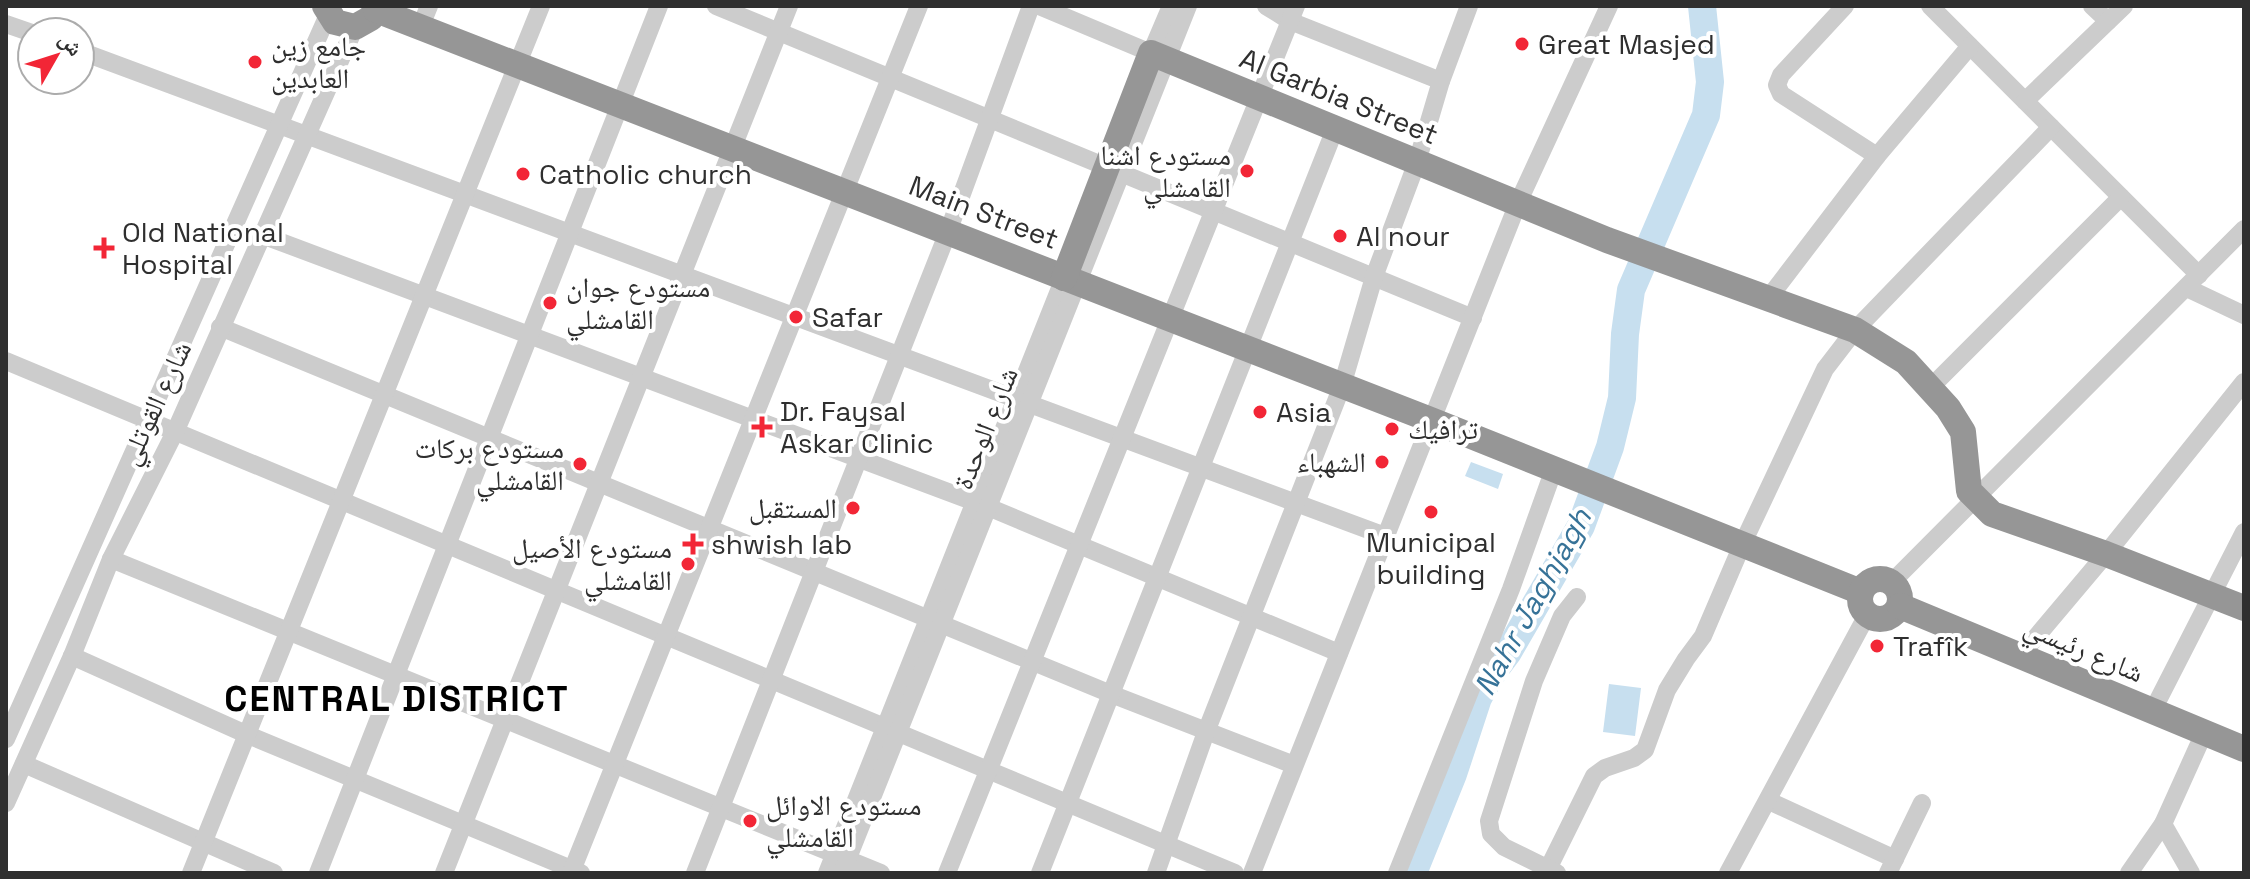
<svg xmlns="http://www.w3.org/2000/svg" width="2250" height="879" font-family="'Space Grotesk','Noto Naskh Arabic',sans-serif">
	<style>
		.water { fill: #c7dfef }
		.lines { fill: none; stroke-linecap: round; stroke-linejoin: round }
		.river { stroke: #c7dfef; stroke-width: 28 }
		.minor { stroke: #ccc; stroke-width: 18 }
		.highway { stroke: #969696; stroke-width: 26 }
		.poi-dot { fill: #f22636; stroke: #fff; stroke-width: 3 }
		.labels { text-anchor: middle; stroke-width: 8; stroke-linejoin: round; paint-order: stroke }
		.poi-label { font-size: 28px; fill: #2f2f2f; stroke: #fff; text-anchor: start }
		.street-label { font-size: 28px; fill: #2f2f2f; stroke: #fff }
		.water-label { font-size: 30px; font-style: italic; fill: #377398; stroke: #fff }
		.district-label { font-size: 36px; font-weight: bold; letter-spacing: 2px; fill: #000; stroke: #fff }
	</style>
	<rect width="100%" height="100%" fill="#fff"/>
	<g class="water">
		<polygon points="1471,462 1503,474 1498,489 1465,476"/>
		<polygon points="1609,684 1641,688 1635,736 1603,732"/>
	</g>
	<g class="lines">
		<polyline class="river" points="1413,873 1453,774 1478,698 1490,676 1508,652 1581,526 1610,447 1622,398 1625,334 1631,290 1706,115 1710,82 1702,6"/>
		<g class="minor">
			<polyline points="716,6 1473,318"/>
			<polyline points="1039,6 1151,53 1171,6"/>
			<polyline points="1266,6 1290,21 1441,81"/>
			<polyline points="1845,6 1781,75 1777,85 1781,94 1877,156"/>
			<polyline points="1930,6 2199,275"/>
			<polyline points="2092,6 2108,21"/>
			<polyline points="6,24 32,33"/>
			<polyline points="420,28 429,6"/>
			<polyline points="80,51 1385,536"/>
			<polyline points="2025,101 2124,6"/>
			<polyline points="262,235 988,507 1339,653"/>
			<polyline points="2187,288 2244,315"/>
			<polyline points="1767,300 1877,156 1970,46"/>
			<polyline points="220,327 1111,694 1294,765"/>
			<polyline points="6,361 1235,873"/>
			<polyline points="1931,387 2121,197"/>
			<polyline points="111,559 881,873"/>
			<polyline points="1892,582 2244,229"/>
			<polyline points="72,656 248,735 581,873"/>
			<polyline points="2020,656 2106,554 2244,382"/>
			<polyline points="2152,712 2244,532"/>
			<polyline points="6,739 328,15"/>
			<polyline points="24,764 274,873"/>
			<polyline points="1769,801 1895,859"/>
			<polyline points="6,803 72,656 111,559 175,432 355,27"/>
			<polyline points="2163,824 2191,873"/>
			<polyline points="191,873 541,6"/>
			<polyline points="318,873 659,6"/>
			<polyline points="444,873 789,6"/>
			<polyline points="571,873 919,6"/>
			<polyline points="695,873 948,232 1031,6"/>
			<polyline points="827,873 1064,278"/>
			<polyline points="842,873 1188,6"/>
			<polyline points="947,873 1296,6"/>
			<polyline points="1040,873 1335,129"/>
			<polyline points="1156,873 1206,732 1342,386 1374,277 1417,162 1441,81 1469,6"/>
			<polyline points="1252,873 1518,203 1609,6"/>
			<polyline points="1397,873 1511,589 1554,469"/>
			<polyline points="1546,873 1594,776 1605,768 1634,758 1645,750 1667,690 1686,659 1703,636 1742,545 1825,369 1855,330 2051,127"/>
			<polyline points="1557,873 1504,847 1491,834 1489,821 1534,681 1562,616 1577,597"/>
			<polyline points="1728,873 1867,615"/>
			<polyline points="1888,873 1922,803"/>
			<polyline points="2129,873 2163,824 2204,733"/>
		</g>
		<g class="highway">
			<polyline points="325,6 335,22 355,27 371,18 377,6"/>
			<polyline points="376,10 1431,420 1861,592"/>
			<polyline points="1064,278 1151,53 1607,240 1855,330 1906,362 1948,408 1963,432 1969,491 1992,514 2106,554 2244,608"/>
			<circle cx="1880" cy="599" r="20"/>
			<polyline points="1900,606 2244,749"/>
		</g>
	</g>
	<g class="poi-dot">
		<circle cx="1522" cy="44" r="8"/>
		<circle cx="255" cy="62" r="8"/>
		<circle cx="1247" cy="171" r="8"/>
		<circle cx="523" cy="174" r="8"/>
		<circle cx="1340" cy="236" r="8"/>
		<path d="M100 236h8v8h8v8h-8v8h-8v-8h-8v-8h8z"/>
		<circle cx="550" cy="303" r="8"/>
		<circle cx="796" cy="317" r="8"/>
		<circle cx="1260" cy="412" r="8"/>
		<path d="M758 415h8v8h8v8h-8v8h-8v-8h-8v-8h8z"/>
		<circle cx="1392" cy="429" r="8"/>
		<circle cx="1382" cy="462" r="8"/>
		<circle cx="580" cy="464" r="8"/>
		<circle cx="853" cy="508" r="8"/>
		<circle cx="1431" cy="512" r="8"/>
		<path d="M689 532h8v8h8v8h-8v8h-8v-8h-8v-8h8z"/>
		<circle cx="688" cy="564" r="8"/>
		<circle cx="1877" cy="646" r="8"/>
		<circle cx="750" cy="821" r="8"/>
	</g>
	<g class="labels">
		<g class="poi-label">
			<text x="1538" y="54">Great Masjed</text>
			<text x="271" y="56">جامع زين<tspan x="271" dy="32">العابدين</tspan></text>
			<text x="1231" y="165" text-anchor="end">مستودع اشنا<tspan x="1231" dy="32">القامشلي</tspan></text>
			<text x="539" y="184">Catholic church</text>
			<text x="122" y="242">Old National<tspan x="122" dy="32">Hospital</tspan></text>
			<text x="1356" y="246">Al nour</text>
			<text x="566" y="297">مستودع جوان<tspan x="566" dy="32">القامشلي</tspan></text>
			<text x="812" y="327">Safar</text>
			<text x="780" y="421">Dr. Faysal<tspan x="780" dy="32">Askar Clinic</tspan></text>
			<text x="1276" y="422">Asia</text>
			<text x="1408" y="439">ترافيك</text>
			<text x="564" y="458" text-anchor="end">مستودع بركات<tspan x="564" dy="32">القامشلي</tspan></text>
			<text x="1366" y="472" text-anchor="end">الشهباء</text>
			<text x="837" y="518" text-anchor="end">المستقبل</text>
			<text x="1431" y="552" text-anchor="middle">Municipal<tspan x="1431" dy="32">building</tspan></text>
			<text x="711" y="554">shwish lab</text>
			<text x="672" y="558" text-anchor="end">مستودع الأصيل<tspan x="672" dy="32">القامشلي</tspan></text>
			<text x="1893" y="656">Trafîk</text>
			<text x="766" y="815">مستودع الاوائل<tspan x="766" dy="32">القامشلي</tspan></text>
		</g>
		<g class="street-label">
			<text transform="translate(1339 96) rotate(22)" y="10">Al Garbia Street</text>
			<text transform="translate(984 212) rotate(21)" y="10">Main Street</text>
			<text transform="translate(155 403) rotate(-65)" y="10">شارع القوتلي</text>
			<text transform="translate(985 428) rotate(-68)" y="10">شارع الوحدة</text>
			<text transform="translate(2084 649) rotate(23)" y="10">شارع رئيسي</text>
		</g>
		<g class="water-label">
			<text transform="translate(1533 602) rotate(-61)" y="10">Nahr Jaghjagh</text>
		</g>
		<g class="district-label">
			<text x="397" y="711">CENTRAL DISTRICT</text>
		</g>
	</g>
	<rect width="2250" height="879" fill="none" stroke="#2f2f2f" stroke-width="16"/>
	<g transform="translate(56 56) rotate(51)"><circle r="38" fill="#ffffff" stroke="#acacac" stroke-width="2"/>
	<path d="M0-6L14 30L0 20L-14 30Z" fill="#f22636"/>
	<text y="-12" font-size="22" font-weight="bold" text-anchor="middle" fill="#2f2f2f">ش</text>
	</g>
</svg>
